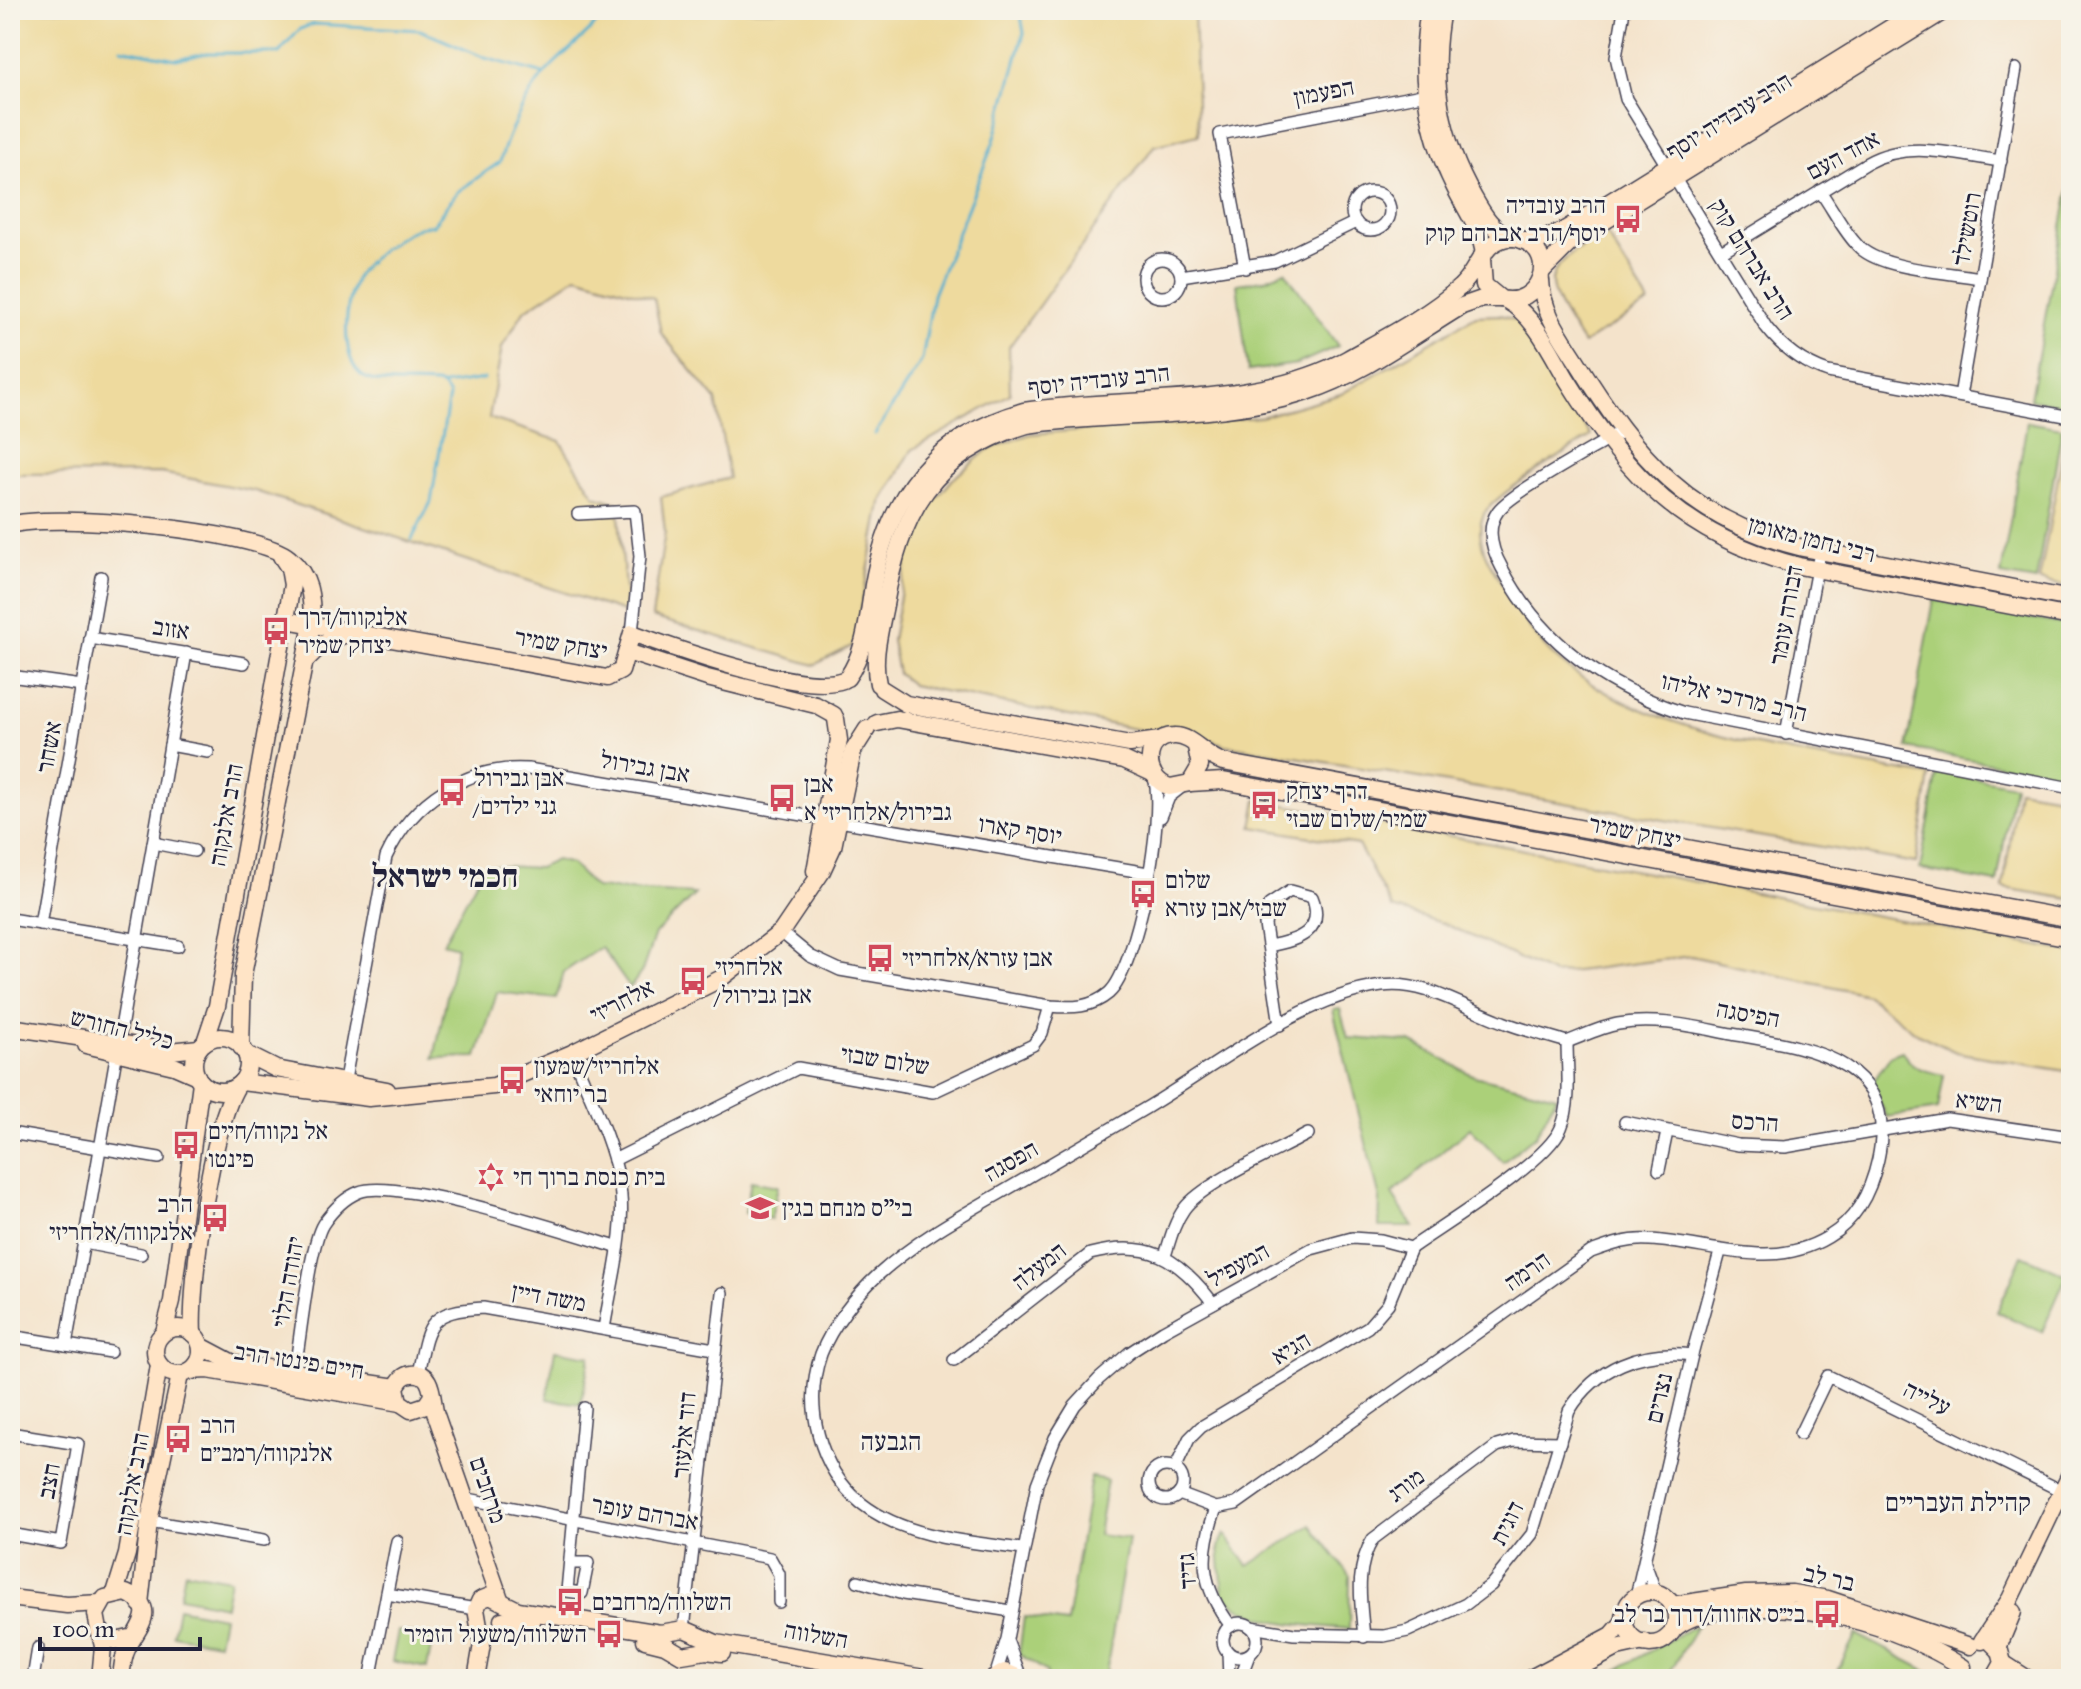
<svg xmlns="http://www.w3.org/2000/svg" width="2081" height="1689" font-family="'IM FELL Great Primer','Frank Ruhl Libre',serif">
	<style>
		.green { fill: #abd079; stroke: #66795a; stroke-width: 2 }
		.sand { fill: #eeda9e; stroke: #887e6c; stroke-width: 2 }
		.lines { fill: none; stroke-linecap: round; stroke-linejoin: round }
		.stream { stroke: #4faece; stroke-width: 3 }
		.street-casing { stroke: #423f51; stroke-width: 14 }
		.secondary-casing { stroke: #423f51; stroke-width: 19 }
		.street { stroke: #fff; stroke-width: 11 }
		.secondary { stroke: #ffe4c6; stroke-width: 16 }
		.labels { text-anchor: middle; stroke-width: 6; stroke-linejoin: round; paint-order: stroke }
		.street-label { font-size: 24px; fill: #22223b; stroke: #f7f3e8 }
		.poi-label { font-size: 24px; fill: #22223b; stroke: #f7f3e8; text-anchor: start }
		.neighbourhood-label { font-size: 26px; fill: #22223b; stroke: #f7f3e8 }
		.district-label { font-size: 32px; font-weight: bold; fill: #22223b; stroke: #f7f3e8 }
	</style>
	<rect width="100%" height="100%" fill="#f7f3e8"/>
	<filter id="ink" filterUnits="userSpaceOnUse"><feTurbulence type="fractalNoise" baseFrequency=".0125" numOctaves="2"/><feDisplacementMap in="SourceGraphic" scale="16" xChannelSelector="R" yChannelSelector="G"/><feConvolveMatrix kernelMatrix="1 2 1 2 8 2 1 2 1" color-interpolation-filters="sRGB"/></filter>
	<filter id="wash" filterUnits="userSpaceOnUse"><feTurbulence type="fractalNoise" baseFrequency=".006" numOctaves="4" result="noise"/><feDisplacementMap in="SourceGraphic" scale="32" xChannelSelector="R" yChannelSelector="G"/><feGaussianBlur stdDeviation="1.8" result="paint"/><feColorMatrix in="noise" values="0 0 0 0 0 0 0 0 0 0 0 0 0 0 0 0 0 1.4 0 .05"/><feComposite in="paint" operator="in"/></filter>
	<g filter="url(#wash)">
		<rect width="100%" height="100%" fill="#f4e3cb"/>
		<g class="green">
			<polygon points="2071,178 2071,393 2069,406 2030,399"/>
			<polygon points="1285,271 1338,346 1297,364 1248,371 1237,284 1263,280"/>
			<polygon points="2027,422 2062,428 2036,581 2001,575"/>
			<polygon points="1934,600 2071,626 2071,778 1907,748"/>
			<polygon points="1938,771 2014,785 1997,883 1920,869"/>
			<polygon points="556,860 571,864 595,888 695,894 655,934 642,971 630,988 601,947 564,972 556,999 497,992 477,1057 434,1058 457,947 443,943 485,865 539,868"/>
			<polygon points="1340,1009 1348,1038 1411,1042 1474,1076 1557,1096 1536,1135 1503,1162 1470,1128 1392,1194 1413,1227 1379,1227 1380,1199 1333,1010"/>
			<path d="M1902,1051c9,18 23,20 42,24l-6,34 -51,8 -16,-32 20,-30z"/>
			<polygon points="751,1181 778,1186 771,1219 745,1213"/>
			<polygon points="2022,1255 2067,1275 2042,1332 1997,1312"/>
			<polygon points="555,1350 590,1356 581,1404 547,1399"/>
			<polygon points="1091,1477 1107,1480 1098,1535 1128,1539 1105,1679 1046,1679 1047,1672 1019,1654 1024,1617 1067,1623"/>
			<path d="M1311,1525l39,51 -1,53c-44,-5 -93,-2 -126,-34l-4,-48 6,-13 23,32z"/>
			<polygon points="185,1571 230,1579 225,1606 180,1597"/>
			<polygon points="178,1608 223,1617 218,1643 173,1635"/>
			<polygon points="1698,1624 1666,1679 1601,1679"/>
			<polygon points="398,1631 433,1638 427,1668 392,1661"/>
			<polygon points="1856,1634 1943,1679 1833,1679"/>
		</g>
		<g class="sand">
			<polygon points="10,10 1194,10 1198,135 1154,146 1009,347 1010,394 912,450 881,503 854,645 814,665 652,617 665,532 661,497 729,478 716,400 661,333 654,298 577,276 524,311 502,347 489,418 560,441 595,496 618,503 627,613 255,491 161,473 10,474"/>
			<path d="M1605,232l44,71 -66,41c-43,-66 -46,-70 22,-112z"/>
			<path d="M1500,315l19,6 72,115c-21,14 -98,59 -107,78 -12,26 7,52 20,73 14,24 32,54 54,73 90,77 258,97 372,116l-14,87 -690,-118c-29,-10 -49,-18 -81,-14l-233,-46 -14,-11 -6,-34 16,-87 17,-41 28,-33 34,-29 43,-16 230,-17 81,-23 135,-78z"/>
			<polygon points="2068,424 2071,425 2071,587 2039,581"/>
			<polygon points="2018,789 2071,798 2071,899 2003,888"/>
			<polygon points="1257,800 2071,952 2071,1072 1956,1052 1918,1034 1867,995 1691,956 1553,974 1445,924 1392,908 1358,845 1252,827"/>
		</g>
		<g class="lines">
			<g class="stream">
				<polyline points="121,48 176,59 207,53 279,53 300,29 314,24 420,30 485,58 544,74"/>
				<polyline points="444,385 484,379"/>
				<polyline points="875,434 922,360 933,295 994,141 1024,33 1020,10"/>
				<path d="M412,539l19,-37 18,-106 -7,-11c-24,-5 -57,3 -78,-8 -26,-15 -20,-88 -2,-108 15,-17 49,-44 71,-44l24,-33 43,-30c8,-30 25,-64 45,-89 19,-22 46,-38 61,-63"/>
			</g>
		</g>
	</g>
	<g filter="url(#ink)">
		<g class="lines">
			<defs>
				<g id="street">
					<path d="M1624,10l-8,47 10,42 140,228c17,22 36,36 62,45l243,45"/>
					<path d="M1820,191c13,18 24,42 40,57 25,22 88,24 120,30"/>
					<circle cx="1371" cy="211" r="19"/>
					<path d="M1721,252l146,-89c42,-24 88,-8 134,-2"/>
					<circle cx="1162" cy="278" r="19"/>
					<polyline points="1245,268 1220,134 1432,93"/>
					<polyline points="1181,276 1275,261 1356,222"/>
					<polyline points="1960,396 2016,69"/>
					<path d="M1622,431c-25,16 -110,61 -124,80 -13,18 -6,39 4,57 39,75 103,119 182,145l387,75"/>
					<polyline points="578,514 635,511 640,556 632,633"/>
					<polyline points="90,638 244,663"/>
					<polyline points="10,676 82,686"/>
					<polyline points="1786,734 1820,552"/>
					<polyline points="170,745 208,752"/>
					<polyline points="1161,817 1169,797 1183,786"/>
					<polyline points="153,843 194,851"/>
					<polyline points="10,919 178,946"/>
					<polyline points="40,924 101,577"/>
					<path d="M781,932l29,24 30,14 210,36c23,2 41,2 59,-13 28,-25 57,-179 45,-215"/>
					<path d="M1268,946c29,-5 58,-14 44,-49l-22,-6 -21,14 -4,20 15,100"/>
					<path d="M572,1053c16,41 39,84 47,128 9,46 -8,102 -15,148"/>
					<path d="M344,1085l42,-228c26,-56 81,-92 142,-88l620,104"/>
					<polyline points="1625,1122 1738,1145 1785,1147 1947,1119 2071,1137"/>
					<polyline points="10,1133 159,1158"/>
					<polyline points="614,1160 798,1068 933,1092 1033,1045 1042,1033 1050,1006"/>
					<polyline points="1659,1170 1667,1132"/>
					<polyline points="84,1243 141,1254"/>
					<path d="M1165,1256c5,-16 9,-33 19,-47 19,-26 93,-58 124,-75"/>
					<polyline points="10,1336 110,1352"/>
					<polyline points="66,1345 186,653"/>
					<path d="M954,1360l136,-106c58,-15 88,3 123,49"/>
					<path d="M418,1374c10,-50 9,-63 65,-66l231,41"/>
					<path d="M294,1375c6,-32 15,-129 29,-151 9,-13 21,-26 36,-32 40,-15 211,41 257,55"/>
					<polyline points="10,1433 78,1444 61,1543 10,1534"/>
					<polyline points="1800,1434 1828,1376 2070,1495"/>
					<circle cx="1166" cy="1483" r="17"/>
					<polyline points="1175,1469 1189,1439 1201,1427 1368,1327 1388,1304 1411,1248"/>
					<path d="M1179,1494l37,14 20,-4 355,-252c19,-7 38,-14 59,-12 60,3 120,32 178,-3 29,-17 43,-46 50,-78 22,-102 -74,-112 -146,-125 -37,-7 -76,-17 -114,-10 -17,3 -35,12 -51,18"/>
					<polyline points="468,1499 770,1558 779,1574 779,1602"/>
					<path d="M1216,1508c-17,48 -16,77 15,118"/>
					<polyline points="149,1521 264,1540"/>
					<path d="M1023,1549c-53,-7 -118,-11 -162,-46 -42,-35 -58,-97 -40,-149 10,-27 36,-60 57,-79 36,-33 79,-57 121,-81 49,-29 98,-57 147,-86 69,-41 156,-112 236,-122 43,-6 82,22 121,36 20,8 42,13 64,20"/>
					<polyline points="570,1563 588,1563 582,1593 567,1591 584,1408"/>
					<polyline points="1645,1563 1656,1593"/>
					<polyline points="858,1581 903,1594 1011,1611"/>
					<polyline points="387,1594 476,1609"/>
					<polyline points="1636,1596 1692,1355 1720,1252"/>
					<circle cx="1240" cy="1640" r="17"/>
					<path d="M1251,1627l43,7 90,2 24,-5 58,-27 25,-19 41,-51 37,-123c27,-44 72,-62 123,-56"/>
					<polyline points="684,1629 722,1293"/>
					<path d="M1364,1637c-3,-34 -10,-68 9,-98l124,-93 17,-5 46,1"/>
					<polyline points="1008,1643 1021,1678"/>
					<polyline points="1228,1652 1229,1679"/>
					<polyline points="371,1675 397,1541"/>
					<path d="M995,1677l12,-38 30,-155 18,-46 20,-33 24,-26 30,-26 34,-22 148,-82 41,-11 29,2 30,8c34,-24 135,-85 150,-120 11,-26 6,-58 6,-86"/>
					<polyline points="33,1679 38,1648"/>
					<polyline points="1240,1679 1249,1655"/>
				</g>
				<g id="secondary">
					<path d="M1429,10c-11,62 -3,120 25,176 11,23 27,43 30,69"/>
					<path d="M1442,10c-13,67 -2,129 32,188 9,16 19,33 38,40"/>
					<polyline points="1522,240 1540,240 1561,232 1919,10"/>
					<polyline points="1543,270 1571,242 1946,10"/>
					<path d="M1541,280c1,32 20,56 37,83 58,94 112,158 225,185l268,51"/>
					<path d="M1506,300c30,17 45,53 62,81 59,96 119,157 231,185l272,51"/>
					<path d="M10,525c42,-13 246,5 279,33 22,19 23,39 23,66l-69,351 -2,72"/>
					<path d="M286,620l321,58 14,-7 11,-38c41,15 172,62 211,47"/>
					<polyline points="627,652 707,678 816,705 834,715"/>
					<polyline points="305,661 323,643 349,633"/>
					<path d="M847,678c19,-27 21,-61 26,-93 16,-92 61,-148 151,-174 103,-16 230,-1 323,-52 37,-21 81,-43 113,-72 14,-12 19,-33 33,-43 9,-6 20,-8 29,-4 38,14 17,68 -21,59l-17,-14 -2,-26"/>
					<path d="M878,684c-6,-26 2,-53 7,-79 16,-93 46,-151 142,-180 89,-13 196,-5 280,-33 56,-18 105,-56 155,-86l20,-7h18"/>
					<polyline points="882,689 906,704 1130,744 1160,740"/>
					<polyline points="877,723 897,719 1124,760 1152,773"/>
					<path d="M1196,747l4,19 -10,17 -20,4c-27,-8 -28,-50 4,-51 18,-1 31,21 49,26l848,157"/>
					<polyline points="1190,783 1223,781 2071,938"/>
					<polyline points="815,871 839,740 836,719"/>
					<polyline points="10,1027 170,1051 199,1048"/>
					<circle cx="221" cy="1064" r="27"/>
					<polyline points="205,1042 217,1006 292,585 289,568 281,556"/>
					<polyline points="86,1045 174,1066 197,1076"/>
					<polyline points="246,1054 276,1069 387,1090"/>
					<polyline points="241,1082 369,1098 494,1086 572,1053 720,979 781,932 821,873 833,847 853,751 867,729"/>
					<circle cx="178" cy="1351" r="23"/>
					<polyline points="164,1332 172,1301 201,1082"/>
					<path d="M193,1334c-3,-53 18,-205 44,-248"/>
					<polyline points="201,1346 233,1363 396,1387"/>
					<polyline points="189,1371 208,1370 400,1403"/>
					<path d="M432,1396l-6,9 -15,5 -12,-8 -3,-15c4,-7 7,-12 15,-13 24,-4 20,27 25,41l64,184"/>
					<circle cx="1650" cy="1618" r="26"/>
					<polyline points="115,1593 127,1554 159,1365"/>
					<polyline points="10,1598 67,1605 100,1603"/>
					<polyline points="140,1604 149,1521 180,1375"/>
					<polyline points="1672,1605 1746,1594 1792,1593 1828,1599 1970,1646"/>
					<polyline points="502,1620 532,1621"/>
					<polyline points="99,1630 103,1646 100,1679"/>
					<path d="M1673,1630c13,-13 33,-17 50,-19 82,-12 170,13 240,56"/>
					<polyline points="645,1640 665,1645 682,1655 706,1651 722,1653"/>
					<polyline points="1982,1641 2010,1599 2071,1472"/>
					<polyline points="1992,1643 2000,1651 2003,1663 1994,1679"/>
					<polyline points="1998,1648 2013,1612"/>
					<polyline points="2003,1663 2028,1679"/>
					<path d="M121,1679c1,-11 2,-23 7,-32 10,-20 32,-39 -2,-54l-21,5 -9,16 3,16 16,11 19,-4"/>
					<polyline points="476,1679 482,1644 476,1609 480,1600 490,1596 518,1610 660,1633 684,1629 716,1643 930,1679"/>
					<polyline points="993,1679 1005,1672 1022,1679"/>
					<polyline points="1529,1679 1612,1635 1625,1620"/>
					<polyline points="1558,1679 1617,1648 1644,1642"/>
				</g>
			</defs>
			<use href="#street" class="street-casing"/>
			<use href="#secondary" class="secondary-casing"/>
			<use href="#street" class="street"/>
			<use href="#secondary" class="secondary"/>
		</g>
	</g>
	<defs>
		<symbol id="bus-bare" viewBox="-9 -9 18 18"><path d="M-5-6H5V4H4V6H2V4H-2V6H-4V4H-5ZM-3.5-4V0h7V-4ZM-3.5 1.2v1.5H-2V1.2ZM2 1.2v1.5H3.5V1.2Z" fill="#d1495b" stroke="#f7f3e8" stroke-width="2.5" paint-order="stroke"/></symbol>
		<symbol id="synagogue-bare" viewBox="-9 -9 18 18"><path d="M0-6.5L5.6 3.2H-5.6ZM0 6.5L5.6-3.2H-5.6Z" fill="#d1495b" stroke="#f7f3e8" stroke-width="2.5" paint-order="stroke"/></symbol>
		<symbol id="school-bare" viewBox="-9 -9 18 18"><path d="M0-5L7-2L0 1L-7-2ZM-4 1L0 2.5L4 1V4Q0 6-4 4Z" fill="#d1495b" stroke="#f7f3e8" stroke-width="2.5" paint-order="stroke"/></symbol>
	</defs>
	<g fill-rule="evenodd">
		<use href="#bus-bare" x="1608" y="199" width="40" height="40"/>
		<use href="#bus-bare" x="256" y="611" width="40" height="40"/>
		<use href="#bus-bare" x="432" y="772" width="40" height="40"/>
		<use href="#bus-bare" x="762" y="778" width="40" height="40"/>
		<use href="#bus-bare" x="1244" y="785" width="40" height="40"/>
		<use href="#bus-bare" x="1123" y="874" width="40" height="40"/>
		<use href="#bus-bare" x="860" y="938" width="40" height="40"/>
		<use href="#bus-bare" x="673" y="961" width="40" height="40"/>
		<use href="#bus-bare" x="492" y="1060" width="40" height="40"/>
		<use href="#bus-bare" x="166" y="1125" width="40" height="40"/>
		<use href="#synagogue-bare" x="471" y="1157" width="40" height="40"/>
		<use href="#school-bare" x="740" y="1188" width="40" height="40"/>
		<use href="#bus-bare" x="195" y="1198" width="40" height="40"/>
		<use href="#bus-bare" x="158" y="1419" width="40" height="40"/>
		<use href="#bus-bare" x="550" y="1582" width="40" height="40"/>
		<use href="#bus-bare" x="1807" y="1594" width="40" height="40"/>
		<use href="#bus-bare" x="589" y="1614" width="40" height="40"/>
	</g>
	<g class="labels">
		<g class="street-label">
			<text transform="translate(1324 92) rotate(-11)" y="8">הפעמון</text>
			<text transform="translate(1729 116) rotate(-32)" y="8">הרב עובדיה יוסף</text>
			<text transform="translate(1843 155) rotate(-28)" y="8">אחד העם</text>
			<text transform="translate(1967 229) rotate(-80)" y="8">רוטשילד</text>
			<text transform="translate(1752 259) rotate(58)" y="8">הרב אברהם קוק</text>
			<text transform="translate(1099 380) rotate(-6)" y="8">הרב עובדיה יוסף</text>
			<text transform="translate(1812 539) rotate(14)" y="8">רבי נחמן מאומן</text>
			<text transform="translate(1786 615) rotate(-80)" y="8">דבורה עומר</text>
			<text transform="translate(171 629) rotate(9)" y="8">אזוב</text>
			<text transform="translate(561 644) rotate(9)" y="8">יצחק שמיר</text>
			<text transform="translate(1734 697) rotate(13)" y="8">הרב מרדכי אליהו</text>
			<text transform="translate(49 747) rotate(-80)" y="8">אשחר</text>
			<text transform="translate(645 767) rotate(10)" y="8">אבן גבירול</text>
			<text transform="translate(226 815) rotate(-80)" y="8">הרב אלנקוה</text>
			<text transform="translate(1020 830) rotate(9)" y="8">יוסף קארו</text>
			<text transform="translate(1635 832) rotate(11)" y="8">יצחק שמיר</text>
			<text transform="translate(622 1001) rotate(-27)" y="8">אלחריזי</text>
			<text transform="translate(1748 1014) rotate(10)" y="8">הפיסגה</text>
			<text transform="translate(122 1029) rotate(14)" y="8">כליל החורש</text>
			<text transform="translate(885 1060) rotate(9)" y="8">שלום שבזי</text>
			<text transform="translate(1979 1102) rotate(7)" y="8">השיא</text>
			<text transform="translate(1755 1122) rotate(4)" y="8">הרכס</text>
			<text transform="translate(1011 1161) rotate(-30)" y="8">הפסגה</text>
			<text transform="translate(1238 1265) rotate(-29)" y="8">המעפיל</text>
			<text transform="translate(1039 1266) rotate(-38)" y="8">המעלה</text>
			<text transform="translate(1527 1271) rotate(-35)" y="8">הרמה</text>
			<text transform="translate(288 1282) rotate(-80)" y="8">יהודה הלוי</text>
			<text transform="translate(549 1297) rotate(10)" y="8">משה דיין</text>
			<text transform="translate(1291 1348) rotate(-31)" y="8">הגיא</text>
			<text transform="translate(299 1361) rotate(9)" y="8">חיים פינטו הרב</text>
			<text transform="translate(1659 1398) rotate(-77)" y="8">נצרים</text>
			<text transform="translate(1927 1398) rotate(26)" y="8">עלייה</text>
			<text transform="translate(684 1435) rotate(-85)" y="8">דוד אלעזר</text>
			<text transform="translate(49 1481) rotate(-80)" y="8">חצב</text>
			<text transform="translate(132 1484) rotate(-80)" y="8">הרב אלנקוה</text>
			<text transform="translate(1406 1485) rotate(-37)" y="8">מורג</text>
			<text transform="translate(488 1490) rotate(71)" y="8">מרחבים</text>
			<text transform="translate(645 1513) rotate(10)" y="8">אברהם עופר</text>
			<text transform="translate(1507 1523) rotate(-63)" y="8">דוגית</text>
			<text transform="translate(1187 1571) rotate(-94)" y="8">גדיד</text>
			<text transform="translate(1829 1578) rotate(12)" y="8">בר לב</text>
			<text transform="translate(816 1635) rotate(10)" y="8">השלווה</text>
		</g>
		<g class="poi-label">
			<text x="1606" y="213" text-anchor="end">הרב עובדיה<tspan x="1606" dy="28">יוסף/הרב אברהם קוק</tspan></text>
			<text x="298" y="625">אלנקווה/דרך<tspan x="298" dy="28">יצחק שמיר</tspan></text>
			<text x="474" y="786">אבן גבירול<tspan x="474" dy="28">/גני ילדים</tspan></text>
			<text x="804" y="792">אבן<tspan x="804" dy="28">גבירול/אלחריזי א</tspan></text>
			<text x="1286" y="799">דרך יצחק<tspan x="1286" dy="28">שמיר/שלום שבזי</tspan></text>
			<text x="1165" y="888">שלום<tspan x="1165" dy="28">שבזי/אבן עזרא</tspan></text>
			<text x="902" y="966">אבן עזרא/אלחריזי</text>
			<text x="715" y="975">אלחריזי<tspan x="715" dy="28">/אבן גבירול</tspan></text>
			<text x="534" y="1074">אלחריזי/שמעון<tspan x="534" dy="28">בר יוחאי</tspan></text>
			<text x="208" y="1139">אל נקווה/חיים<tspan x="208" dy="28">פינטו</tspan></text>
			<text x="513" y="1185">בית כנסת ברוך חי</text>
			<text x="193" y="1212" text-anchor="end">הרב<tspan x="193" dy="28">אלנקווה/אלחריזי</tspan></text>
			<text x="782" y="1216">בי"ס מנחם בגין</text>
			<text x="200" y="1433">הרב<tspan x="200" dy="28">אלנקווה/רמב״ם</tspan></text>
			<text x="592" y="1610">השלווה/מרחבים</text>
			<text x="1805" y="1622" text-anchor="end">בי״ס אחווה/דרך בר לב</text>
			<text x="587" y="1642" text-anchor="end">השלווה/משעול הזמיר</text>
		</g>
		<g class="neighbourhood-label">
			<text x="891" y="1450">הגבעה</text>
			<text x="1958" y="1511">קהילת העבריים</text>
		</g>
		<g class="district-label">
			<text x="445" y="887">חכמי ישראל</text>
		</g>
	</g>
	<rect width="2081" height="1689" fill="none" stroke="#f7f3e8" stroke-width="40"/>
	<path d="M40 1637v12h160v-12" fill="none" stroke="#22223b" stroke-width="4"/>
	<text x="52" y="1637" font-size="24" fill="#22223b" stroke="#f7f3e8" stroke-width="6" paint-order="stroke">100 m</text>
</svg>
